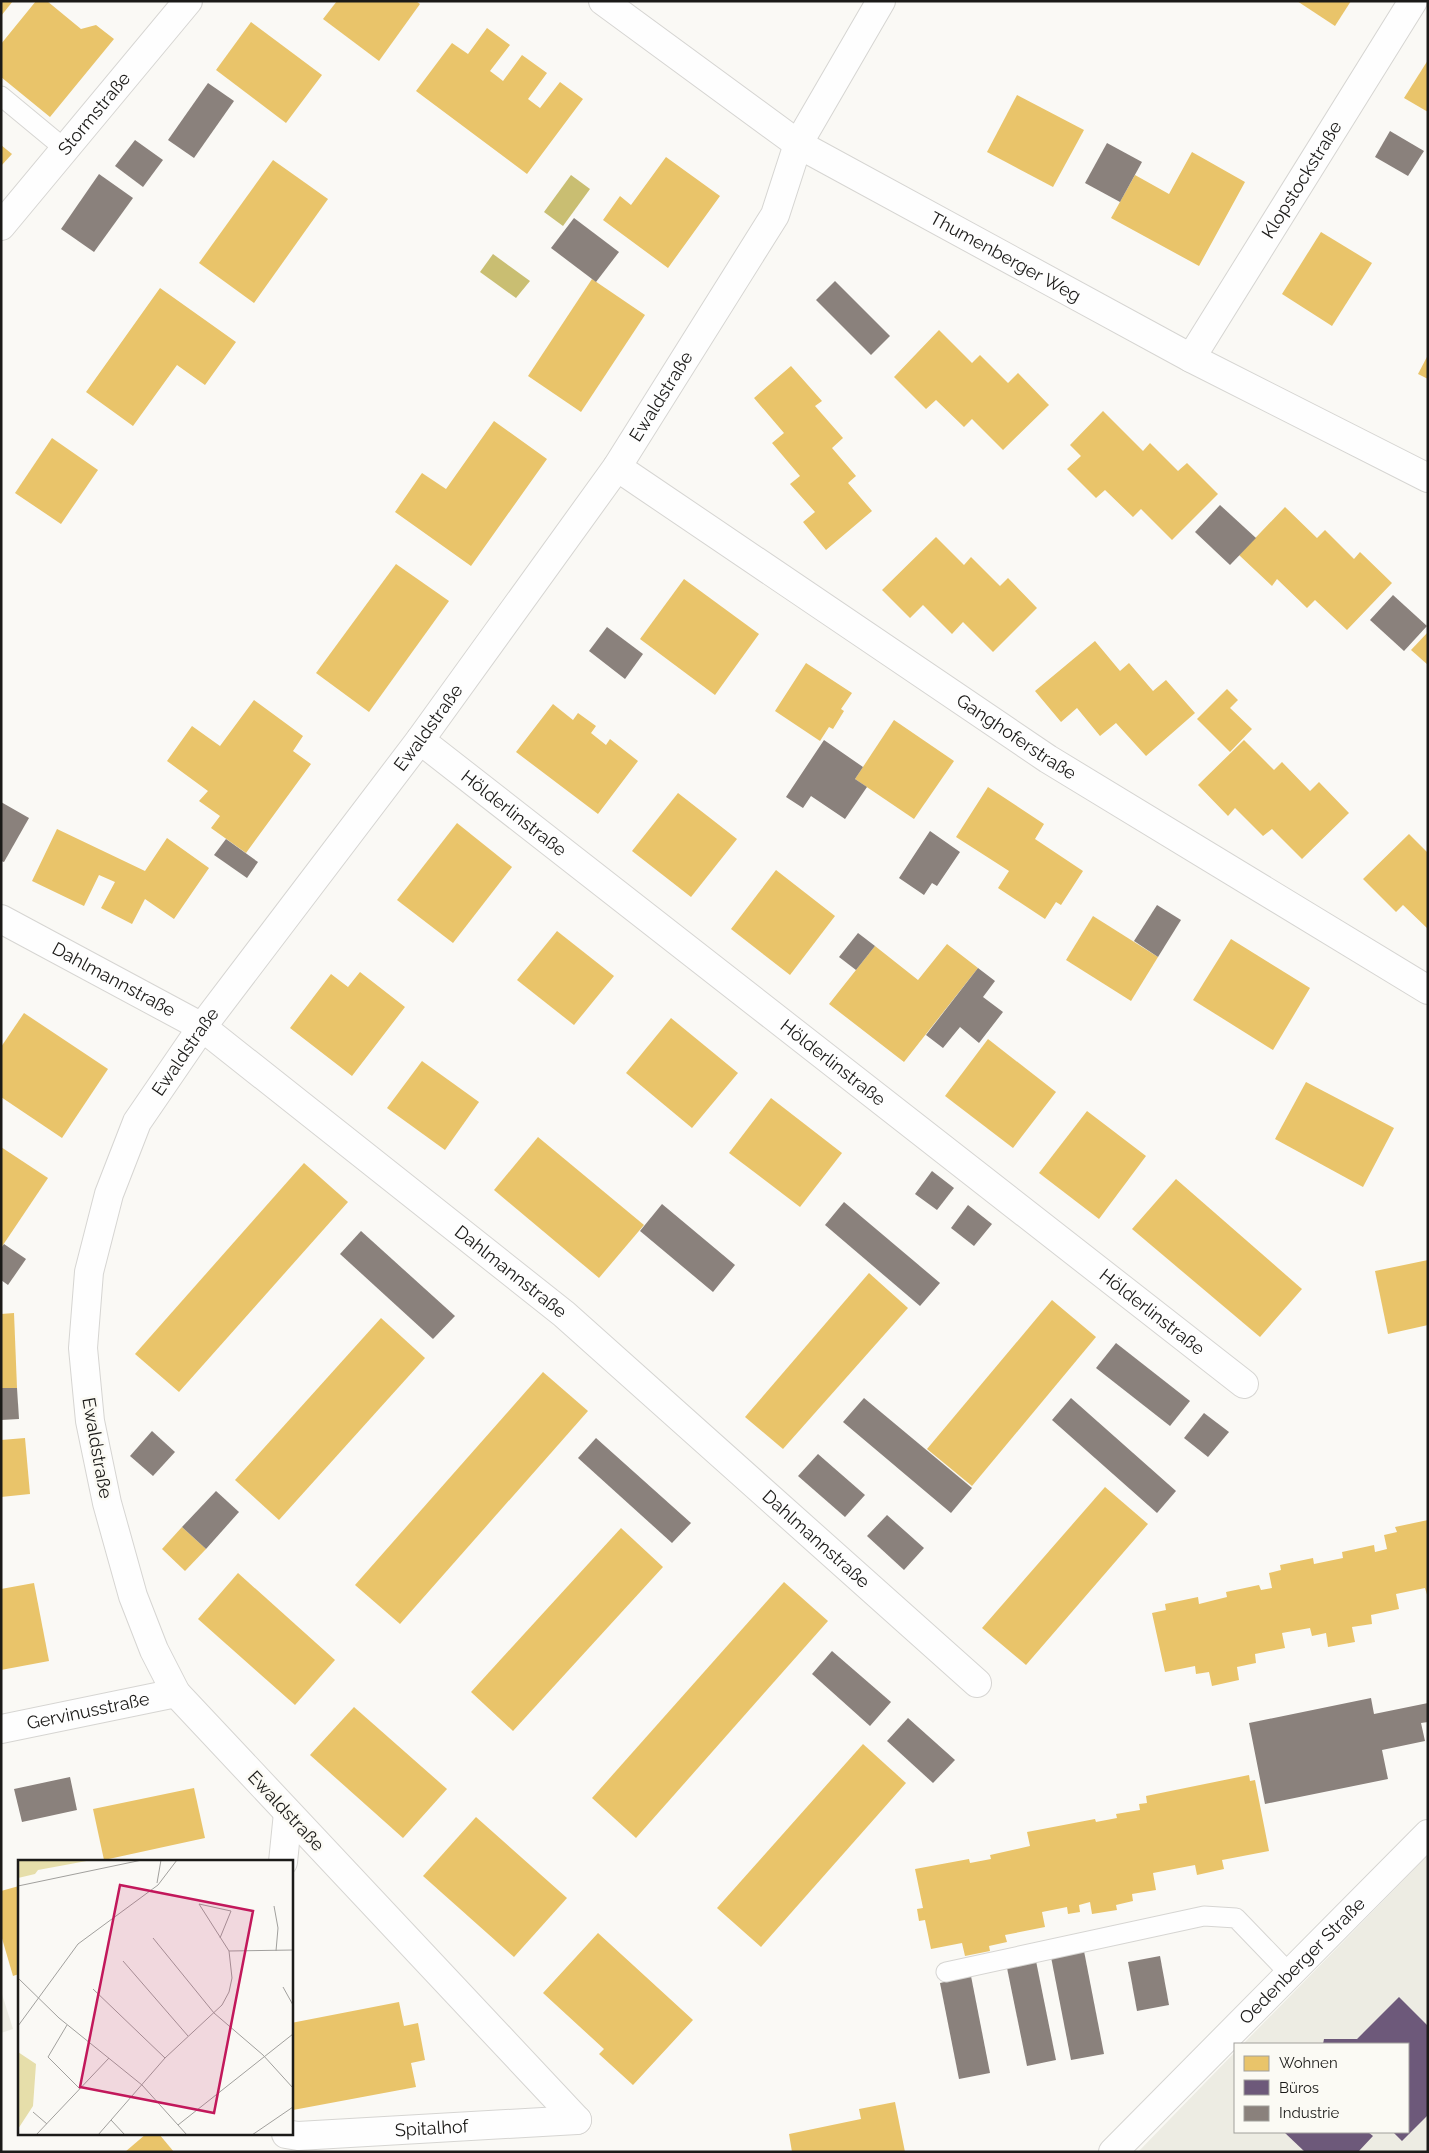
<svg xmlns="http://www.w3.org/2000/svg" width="1429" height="2153" font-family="Raleway,sans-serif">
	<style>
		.built { fill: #edece3 }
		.water { fill: #c9be72 }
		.homes { fill: #e9c46a }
		.offices { fill: #6d597a }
		.industry { fill: #8a817c }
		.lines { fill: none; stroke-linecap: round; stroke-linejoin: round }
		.lane-casing { stroke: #d6d5d2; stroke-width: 21 }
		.street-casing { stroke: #d6d5d2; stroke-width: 30 }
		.lane { stroke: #fefefe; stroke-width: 19 }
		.street { stroke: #fefefe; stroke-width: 28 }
		.labels { text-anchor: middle; stroke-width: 5; stroke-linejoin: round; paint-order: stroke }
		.street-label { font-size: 18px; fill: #1b1a18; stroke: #fbfaf4 }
		.inset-road { fill: none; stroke: #a1a09d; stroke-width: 1 }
		.view { fill: #c2185b; fill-opacity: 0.15; stroke: #c2185b; stroke-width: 2.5 }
		.inset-edge { fill: none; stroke: #1b1a18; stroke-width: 2.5 }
	</style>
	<rect width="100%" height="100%" fill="#faf9f5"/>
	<g class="built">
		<polygon points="1428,1855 1428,2152 1138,2152 1235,2052 1235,2132 1408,2132 1408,2044 1243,2044"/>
		<polygon points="1,1991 13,2029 1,2033"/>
	</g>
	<g class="water">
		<polygon points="571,175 590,189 563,226 544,212"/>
		<polygon points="493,254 530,281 516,298 480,272"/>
	</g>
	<g class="homes">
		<polygon points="1,1 13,1 1,16"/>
		<polygon points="36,1 47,1 81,29 96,25 114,39 50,117 1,77 1,44"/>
		<polygon points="337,1 416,1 420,4 379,61 323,19"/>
		<polygon points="1297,1 1351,1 1335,26"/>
		<polygon points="251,22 322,75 286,123 216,70"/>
		<polygon points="487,28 510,45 490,71 498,77 503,81 522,55 547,73 528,99 540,108 560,82 583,99 527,174 416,91 452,43 468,54"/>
		<polygon points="1428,60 1428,112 1404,98"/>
		<polygon points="1017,95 1084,130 1053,187 987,152"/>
		<polygon points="1,145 12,154 1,166"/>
		<polygon points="1192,152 1245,182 1199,266 1111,218 1135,175 1169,194"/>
		<polygon points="666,157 720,196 668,268 603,220 620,196 631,205"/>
		<polygon points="273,160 328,199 254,303 199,263"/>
		<polygon points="1321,232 1372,263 1332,326 1282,294"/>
		<polygon points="592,279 645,315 581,412 528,376"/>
		<polygon points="160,288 236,342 205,385 177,365 133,426 86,392"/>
		<polygon points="939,330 972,363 980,355 1008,383 1018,373 1049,405 1003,450 972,419 964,427 936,400 926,409 894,377"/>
		<polygon points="1428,355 1428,379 1418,374"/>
		<polygon points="791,366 822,401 815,406 843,438 832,448 856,476 848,483 872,511 826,550 803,522 815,512 790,484 800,476 772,443 784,433 754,398"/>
		<polygon points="1103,411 1143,451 1150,443 1178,471 1187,463 1218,494 1172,540 1141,509 1133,517 1105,490 1096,498 1067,469 1081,456 1070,445"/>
		<polygon points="494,421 547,459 471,566 395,512 422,473 446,489"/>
		<polygon points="52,438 98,470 61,524 15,493"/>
		<polygon points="1285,507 1317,538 1325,530 1354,559 1360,552 1392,583 1347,630 1315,600 1307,608 1277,579 1272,586 1239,555"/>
		<polygon points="936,537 964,565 971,557 1000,586 1008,578 1037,608 993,652 963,622 952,634 923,605 910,618 882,590"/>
		<polygon points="396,564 449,601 369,712 316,673"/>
		<polygon points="684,579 759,634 715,695 640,639"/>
		<polygon points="1428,632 1428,665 1411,650"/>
		<polygon points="1095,641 1120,671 1129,663 1153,691 1166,680 1195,713 1146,756 1116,723 1100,736 1077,708 1061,722 1035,691"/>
		<polygon points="806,663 852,693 841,709 844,711 833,729 829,727 820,741 775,711"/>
		<polygon points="1227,689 1238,700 1230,708 1252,729 1230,752 1197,719"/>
		<polygon points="254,700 303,736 293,751 311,764 246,853 211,828 220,816 199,801 208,791 167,761 192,726 220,746"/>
		<polygon points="553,704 573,720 578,713 596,726 591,733 606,745 610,739 638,761 598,814 516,752"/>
		<polygon points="894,720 954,761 914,819 855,779"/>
		<polygon points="1244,740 1274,770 1282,762 1310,791 1319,782 1349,813 1302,859 1272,829 1263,836 1235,808 1228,816 1198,785"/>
		<polygon points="988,787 1044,824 1035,839 1083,871 1061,905 1056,902 1045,919 998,888 1009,871 956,837"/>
		<polygon points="678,793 737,839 691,897 632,851"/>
		<polygon points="457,823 512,867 453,943 397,900"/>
		<polygon points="57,829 145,871 167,838 209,868 174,919 145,899 132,924 101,908 115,882 99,875 84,906 32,881"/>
		<polygon points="1409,834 1428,853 1428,929 1403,905 1396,912 1363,879"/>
		<polygon points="776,870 835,916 790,975 731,929"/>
		<polygon points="1093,916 1158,957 1131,1001 1066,960"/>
		<polygon points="557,931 614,976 574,1025 517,980"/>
		<polygon points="1231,939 1310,988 1273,1050 1193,1000"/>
		<polygon points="947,944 978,968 904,1062 829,1004 875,946 918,980"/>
		<polygon points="360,972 405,1007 352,1076 290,1028 331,974 348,987"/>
		<polygon points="24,1013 108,1069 62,1138 1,1097 1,1047"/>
		<polygon points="671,1018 738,1073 692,1128 626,1073"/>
		<polygon points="988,1039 1056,1092 1013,1148 945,1096"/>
		<polygon points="422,1061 479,1102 445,1150 387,1108"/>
		<polygon points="1306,1082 1394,1128 1363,1187 1275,1139"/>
		<polygon points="771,1098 842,1153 800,1207 729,1153"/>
		<polygon points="1087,1111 1146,1156 1099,1219 1039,1173"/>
		<polygon points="538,1137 644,1225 599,1278 494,1190"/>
		<polygon points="1,1147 48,1178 1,1248"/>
		<polygon points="304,1163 348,1202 179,1392 135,1354"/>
		<polygon points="1176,1179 1302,1289 1260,1337 1132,1229"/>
		<polygon points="1428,1260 1428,1325 1388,1334 1375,1271"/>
		<polygon points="869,1273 908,1308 783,1449 745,1417"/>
		<polygon points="1052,1300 1096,1337 972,1486 927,1449"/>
		<polygon points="14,1313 17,1388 1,1388 1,1314"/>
		<polygon points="381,1318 425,1358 279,1520 235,1480"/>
		<polygon points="543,1372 588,1411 400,1624 355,1585"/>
		<polygon points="25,1438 30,1494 1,1497 1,1440"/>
		<polygon points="1105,1487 1148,1524 1026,1665 982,1628"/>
		<polygon points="1428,1520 1428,1598 1425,1588 1396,1594 1399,1609 1371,1615 1372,1624 1352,1627 1355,1642 1328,1647 1326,1633 1312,1636 1310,1628 1282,1633 1285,1648 1255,1654 1256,1663 1237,1667 1239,1680 1212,1686 1209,1672 1196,1674 1195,1666 1165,1672 1152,1613 1166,1610 1165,1604 1198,1597 1199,1604 1227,1597 1226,1592 1259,1585 1261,1590 1272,1588 1269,1573 1281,1570 1280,1565 1313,1558 1314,1564 1343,1558 1342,1552 1374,1545 1375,1552 1387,1549 1384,1535 1397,1532 1395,1527"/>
		<polygon points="182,1527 206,1549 185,1571 162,1549"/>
		<polygon points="621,1528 663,1567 513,1731 471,1692"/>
		<polygon points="238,1573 335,1660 295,1705 198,1619"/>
		<polygon points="784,1582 828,1621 636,1838 592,1798"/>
		<polygon points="34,1583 49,1661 1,1670 1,1589"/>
		<polygon points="354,1707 447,1789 403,1838 310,1755"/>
		<polygon points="863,1744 906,1783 761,1947 717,1908"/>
		<polygon points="1249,1775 1250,1781 1255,1780 1269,1851 1222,1860 1224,1869 1197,1875 1195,1865 1153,1873 1156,1890 1132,1894 1133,1901 1116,1905 1117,1910 1092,1914 1090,1902 1079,1905 1080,1912 1068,1914 1067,1907 1042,1912 1045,1927 1005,1935 1007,1942 989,1946 990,1951 965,1956 962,1943 931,1949 925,1920 919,1921 917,1909 923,1908 915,1869 969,1859 970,1863 991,1859 990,1855 1030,1846 1027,1832 1095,1819 1096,1822 1117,1818 1116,1814 1140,1810 1139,1804 1147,1803 1146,1796"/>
		<polygon points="194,1788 205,1838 104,1860 93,1809"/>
		<polygon points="476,1817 567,1898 514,1957 423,1876"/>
		<polygon points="19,1886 19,1974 13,1976 1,1935 1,1891"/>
		<polygon points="598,1933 693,2020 633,2085 599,2054 604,2049 543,1993"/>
		<polygon points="399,2002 404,2026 418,2023 425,2060 411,2063 416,2087 293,2110 291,2100 291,2023"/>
		<polygon points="895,2102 905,2152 792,2152 789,2134 861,2119 859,2109"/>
		<polygon points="146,2134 159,2134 174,2152 125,2152"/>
	</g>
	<g class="offices">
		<polygon points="1399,1997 1428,2026 1428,2115 1402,2141 1393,2132 1408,2132 1408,2044 1323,2044 1324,2039 1357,2039"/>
		<polygon points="1284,2132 1368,2132 1373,2136 1358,2152 1305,2152"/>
	</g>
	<g class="industry">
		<polygon points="208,83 234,101 194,158 168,140"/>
		<polygon points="1390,131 1424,151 1408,176 1375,157"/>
		<polygon points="135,140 163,160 143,187 115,166"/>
		<polygon points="1107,143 1142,162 1120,202 1085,183"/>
		<polygon points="99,174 133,198 94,252 61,229"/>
		<polygon points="574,218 619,252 596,282 551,248"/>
		<polygon points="835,281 890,336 871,355 816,300"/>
		<polygon points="1220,505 1256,538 1230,565 1195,532"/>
		<polygon points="1393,595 1427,626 1404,651 1370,620"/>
		<polygon points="607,627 643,654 625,679 589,651"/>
		<polygon points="824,740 863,767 855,779 867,787 845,819 811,796 803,808 786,797"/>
		<polygon points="1,802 29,818 4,862 1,861"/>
		<polygon points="930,831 960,852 937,886 932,883 924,895 899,878"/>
		<polygon points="226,839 258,862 247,878 214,855"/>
		<polygon points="1157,905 1181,920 1158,957 1134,941"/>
		<polygon points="858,933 875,946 856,970 839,957"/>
		<polygon points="978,968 995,981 983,997 1003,1012 979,1043 960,1027 943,1048 926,1035"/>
		<polygon points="932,1171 954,1188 937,1210 915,1194"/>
		<polygon points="844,1202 940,1283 920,1306 825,1225"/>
		<polygon points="662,1204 735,1265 713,1292 640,1231"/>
		<polygon points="968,1205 992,1224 974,1246 951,1228"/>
		<polygon points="361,1231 455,1316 433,1339 340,1254"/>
		<polygon points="4,1244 26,1259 8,1285 1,1280 1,1248"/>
		<polygon points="1116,1343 1190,1401 1170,1426 1096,1368"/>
		<polygon points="1,1388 17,1388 19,1419 1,1420"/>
		<polygon points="864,1398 972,1488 951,1513 843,1422"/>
		<polygon points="1071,1398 1176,1491 1157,1513 1052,1420"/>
		<polygon points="1204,1413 1229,1432 1208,1457 1184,1438"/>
		<polygon points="152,1431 175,1452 153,1476 130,1456"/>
		<polygon points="596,1438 691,1523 672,1543 578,1458"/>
		<polygon points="818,1454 865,1495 845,1517 798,1476"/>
		<polygon points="216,1491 239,1512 206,1549 182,1527"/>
		<polygon points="887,1515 924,1548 904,1570 867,1536"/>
		<polygon points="832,1651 891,1702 870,1726 812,1674"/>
		<polygon points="1371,1698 1374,1714 1428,1703 1428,1722 1421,1723 1425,1741 1382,1750 1388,1779 1265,1804 1249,1723"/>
		<polygon points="908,1718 955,1760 933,1783 887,1741"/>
		<polygon points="70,1777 77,1810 22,1822 14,1789"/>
		<polygon points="1084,1951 1104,2054 1071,2060 1051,1957"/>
		<polygon points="1160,1956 1169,2005 1137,2011 1128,1962"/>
		<polygon points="1036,1961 1056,2060 1027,2066 1007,1968"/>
		<polygon points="971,1976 990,2073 959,2079 940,1983"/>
	</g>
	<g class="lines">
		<defs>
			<g id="lane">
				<polyline points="1,96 65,149"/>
				<polyline points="946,1972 1204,1916 1236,1918 1289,1973"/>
			</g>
			<g id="street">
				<path id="s1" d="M603,1l195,143 393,214 237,120"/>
				<path id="s2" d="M1,226l187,-225"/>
				<path id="s3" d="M1191,358l222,-357"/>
				<path id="s4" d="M617,467l431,292 380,231"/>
				<path id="s5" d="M420,740l824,644"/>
				<path id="s6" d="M1,919l201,108 362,287 413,369"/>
				<path id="s7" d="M1,1729l175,-36"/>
				<polyline points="283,1862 288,1813"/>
				<path id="s8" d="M577,2120l-401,-427 -22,-43 -21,-54 -26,-93 -17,-82 -7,-73 6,-76 20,-78 28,-72 65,-95 218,-287 197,-273 158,-252 23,-71 83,-143"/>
				<path id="s9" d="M286,2134l12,2 279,-16"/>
				<path id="s10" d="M1113,2152l315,-318"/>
			</g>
		</defs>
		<use href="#lane" class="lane-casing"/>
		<use href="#street" class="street-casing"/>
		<use href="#lane" class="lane"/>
		<use href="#street" class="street"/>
	</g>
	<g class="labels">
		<g class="street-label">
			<text dy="6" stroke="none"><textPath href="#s2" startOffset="146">Stormstraße</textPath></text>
			<text dy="6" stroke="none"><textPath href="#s3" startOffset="210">Klopstockstraße</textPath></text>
			<text dy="6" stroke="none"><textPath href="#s1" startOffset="478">Thumenberger Weg</textPath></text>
			<text dy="6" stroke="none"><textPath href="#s8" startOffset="2075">Ewaldstraße</textPath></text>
			<text dy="6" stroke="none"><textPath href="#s8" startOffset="1670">Ewaldstraße</textPath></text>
			<text dy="6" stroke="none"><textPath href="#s4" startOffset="482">Ganghoferstraße</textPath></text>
			<text dy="6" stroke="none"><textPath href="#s5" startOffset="119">Hölderlinstraße</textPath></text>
			<text dy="6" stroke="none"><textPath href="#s6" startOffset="128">Dahlmannstraße</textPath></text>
			<text dy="6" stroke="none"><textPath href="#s8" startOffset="1265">Ewaldstraße</textPath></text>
			<text dy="6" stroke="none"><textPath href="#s5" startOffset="524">Hölderlinstraße</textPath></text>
			<text dy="6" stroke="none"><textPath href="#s6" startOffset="622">Dahlmannstraße</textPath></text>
			<text dy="6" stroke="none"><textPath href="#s5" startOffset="929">Hölderlinstraße</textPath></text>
			<text transform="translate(97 1448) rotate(80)" y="6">Ewaldstraße</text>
			<text dy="6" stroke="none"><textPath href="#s6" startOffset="1028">Dahlmannstraße</textPath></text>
			<text dy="6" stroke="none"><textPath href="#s7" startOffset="89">Gervinusstraße</textPath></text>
			<text transform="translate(286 1811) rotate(47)" y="6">Ewaldstraße</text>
			<text dy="6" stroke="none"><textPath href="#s10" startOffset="269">Oedenberger Straße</textPath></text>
			<text dy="6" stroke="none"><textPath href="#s9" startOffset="146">Spitalhof</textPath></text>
		</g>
	</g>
	<g transform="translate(18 1860)">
		<rect width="275" height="275" fill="#faf9f5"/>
		<path d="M0,0h74l-54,10 -3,4 -17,4zM0,192l18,12 -3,42 -15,23z" fill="#e6deaa"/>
		<path class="inset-road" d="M139,23l4,-23M0,26l124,-26M181,44l32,7 -11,27M256,46l4,22 -2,23M135,78l61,75 49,42 30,33M211,91l64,-1M105,101l65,75M0,118l41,40 83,67 45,50M265,127l10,18M75,129l72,69M49,165l-19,32 32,32M0,166l60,-82 80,-59 19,-25M15,252l14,12M93,260l14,15M160,265l115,-91M18,275l73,-77M80,275l67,-77 57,-53 7,-13 3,-14 -3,-27 -30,-47M234,275l41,-28"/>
		<path class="view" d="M102,25l133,26 -39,202 -134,-26z"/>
		<rect width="275" height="275" class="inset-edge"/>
	</g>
	<rect width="1429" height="2153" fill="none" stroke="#1b1a18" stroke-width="5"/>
	<rect x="1234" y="2043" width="175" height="90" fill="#fbfaf4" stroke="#a1a09c"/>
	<rect x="1244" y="2056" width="25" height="15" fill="#e9c46a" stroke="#a1a09c"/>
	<text x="1279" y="2068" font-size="15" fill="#1b1a18">Wohnen</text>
	<rect x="1244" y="2080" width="25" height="15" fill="#6d597a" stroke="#a1a09c"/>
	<text x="1279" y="2093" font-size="15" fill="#1b1a18">Büros</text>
	<rect x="1244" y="2106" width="25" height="15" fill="#8a817c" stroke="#a1a09c"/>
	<text x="1279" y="2118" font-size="15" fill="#1b1a18">Industrie</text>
</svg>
